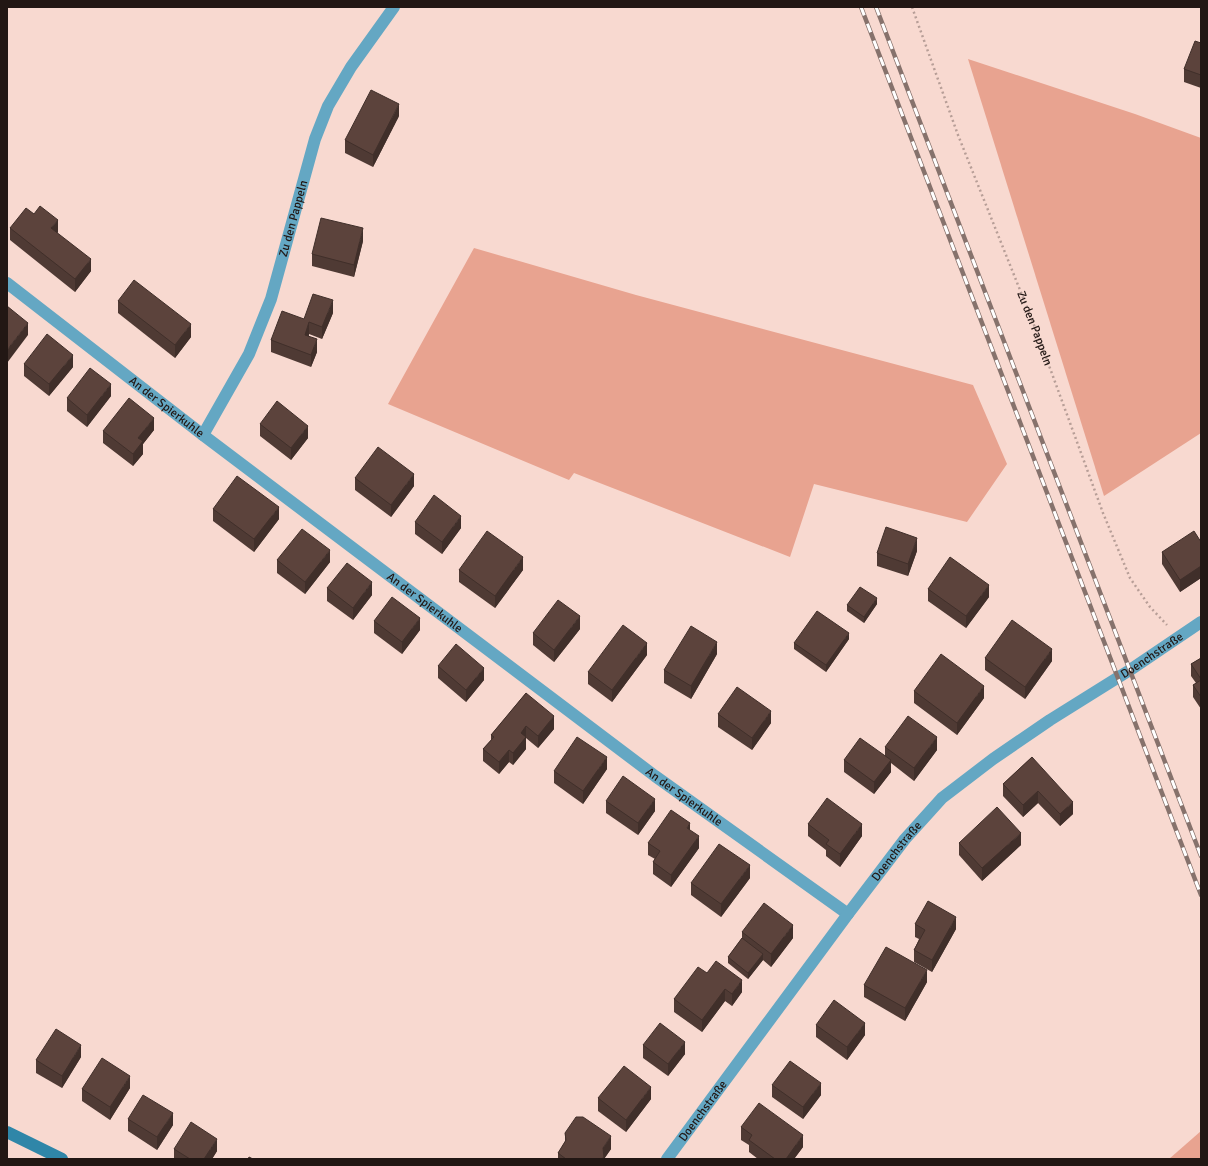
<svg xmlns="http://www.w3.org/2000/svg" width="1208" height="1166" font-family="Signika,sans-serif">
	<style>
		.green { fill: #e8a390 }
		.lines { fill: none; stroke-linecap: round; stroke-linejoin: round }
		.path { stroke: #b79e97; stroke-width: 2.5; stroke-dasharray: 2 3; stroke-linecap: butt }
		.street { stroke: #64a7c3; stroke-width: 12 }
		.secondary { stroke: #2f86a8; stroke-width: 12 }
		.rail-casing { stroke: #86726c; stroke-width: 4.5 }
		.rail { stroke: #fff; stroke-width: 3; stroke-dasharray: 9; stroke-linecap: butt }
		.wall { fill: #4f3a34 }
		.shaded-wall { fill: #402f2a }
		.building { fill: #5c433c; stroke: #402f2a }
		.labels { text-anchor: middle; stroke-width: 4; stroke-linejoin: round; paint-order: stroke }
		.street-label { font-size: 12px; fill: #221714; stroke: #fff }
	</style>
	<rect width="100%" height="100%" fill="#f8d9d0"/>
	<g class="green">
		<polygon points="968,59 1135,114 1201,138 1201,433 1104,496"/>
		<polygon points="474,248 636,295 973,385 1007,464 967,522 814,484 790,557 574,473 569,480 388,404"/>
		<polygon points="1201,1131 1201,1159 1169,1159"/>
	</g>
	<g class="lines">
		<path class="path" id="s1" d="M912,7l46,128 78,195 67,183 27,65 20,29 17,18"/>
		<g class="street">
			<path id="s2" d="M7,283l196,152 452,341 193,138"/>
			<path id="s3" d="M203,435l46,-81 22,-55 44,-160 13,-33 23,-39 43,-60"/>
			<path id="s4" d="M667,1159l181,-245 57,-75 37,-41 51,-39 57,-39 80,-50 71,-48"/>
		</g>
		<polyline class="secondary" points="7,1132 62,1159"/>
		<defs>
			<g id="rail">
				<polyline points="861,7 1201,895"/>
				<polyline points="876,7 1201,856"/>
			</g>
		</defs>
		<use href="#rail" class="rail-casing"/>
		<use href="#rail" class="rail"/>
	</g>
	<g class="wall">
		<polygon points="1201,43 1201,88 1184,82 1184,69"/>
		<polygon points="399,116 373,167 345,153 345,140"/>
		<polygon points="10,228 58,232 57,233 91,271 75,292 10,240"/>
		<polygon points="363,241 354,277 312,266 312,254"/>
		<polygon points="118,301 191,337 175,358 118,313"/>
		<polygon points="333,313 322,339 309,334 309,336 317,352 311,367 271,352 271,340 304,319"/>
		<polygon points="24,364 73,367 49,396 24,376"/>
		<polygon points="111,396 87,427 67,411 67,398"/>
		<polygon points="260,424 308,438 291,460 260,436"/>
		<polygon points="154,430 143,444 143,454 133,466 103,443 103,431"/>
		<polygon points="355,478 414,486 391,517 355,490"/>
		<polygon points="213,509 279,519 254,552 213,521"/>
		<polygon points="415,522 461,528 442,554 415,534"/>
		<polygon points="1201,542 1201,578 1180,592 1162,564 1162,552"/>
		<polygon points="917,551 908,576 877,566 877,553"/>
		<polygon points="277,560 330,562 305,594 277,573"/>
		<polygon points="459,570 523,570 495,608 459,582"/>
		<polygon points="327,588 372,595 353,620 327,601"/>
		<polygon points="928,589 989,597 966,628 928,601"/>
		<polygon points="877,604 864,623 847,611 847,605"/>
		<polygon points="374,621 420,630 402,654 374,633"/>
		<polygon points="580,629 554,662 533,645 533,633"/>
		<polygon points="849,639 826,672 794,649 794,643"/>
		<polygon points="717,654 691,699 664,683 664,670"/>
		<polygon points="647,655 612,702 588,684 588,672"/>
		<polygon points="985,658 1052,661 1025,699 985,670"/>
		<polygon points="1201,658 1201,709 1193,697 1193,685 1196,683 1191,676 1191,664"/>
		<polygon points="438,666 484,680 466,702 438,678"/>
		<polygon points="914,691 984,698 957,735 914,703"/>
		<polygon points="526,693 554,729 538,748 526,738 526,749 513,765 509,762 499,774 483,761 483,749 491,740 491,735"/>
		<polygon points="718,714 771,723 752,750 718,727"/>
		<polygon points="885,747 937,750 914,781 891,763 891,772 874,794 844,772 844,760 885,756"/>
		<polygon points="1032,757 1073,814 1060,826 1038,803 1023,817 1003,796 1003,784"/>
		<polygon points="607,769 583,804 554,783 554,771"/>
		<polygon points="606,801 655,811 638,835 606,813"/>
		<polygon points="808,824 862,836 840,867 826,856 826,850 808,836"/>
		<polygon points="690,830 699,848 671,887 653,874 653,862 655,859 648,855 648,843"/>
		<polygon points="959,843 1021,845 982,881 959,855"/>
		<polygon points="750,878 721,917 691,895 691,883"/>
		<polygon points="915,924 956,929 932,972 914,962 914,950 919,939 915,937"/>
		<polygon points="742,932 793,938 771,967 763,960 748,979 728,963 728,957 742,938"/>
		<polygon points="707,973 742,992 732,1006 725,1001 702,1032 674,1012 674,999"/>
		<polygon points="927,982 905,1021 864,997 864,985"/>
		<polygon points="816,1025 865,1035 847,1060 816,1037"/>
		<polygon points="643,1045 685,1054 668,1076 643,1058"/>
		<polygon points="81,1057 62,1088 36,1073 36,1060"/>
		<polygon points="772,1085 821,1095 803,1119 772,1097"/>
		<polygon points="130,1088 110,1120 82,1101 82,1089"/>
		<polygon points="598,1098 651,1099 626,1132 598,1111"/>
		<polygon points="128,1119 173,1125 157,1150 128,1131"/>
		<polygon points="741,1127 803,1147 794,1159 758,1159 749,1152 749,1145 741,1140"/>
		<polygon points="565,1133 611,1149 604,1159 558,1159 558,1153 565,1142"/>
		<polygon points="174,1149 217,1151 212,1159 174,1159"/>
	</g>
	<g class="shaded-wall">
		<polygon points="399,104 399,116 373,167 373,155"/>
		<polygon points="58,220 58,232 51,241 51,228"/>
		<polygon points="363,228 363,241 354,277 354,265"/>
		<polygon points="91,259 91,271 75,292 75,279"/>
		<polygon points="333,300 333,313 322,339 322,327"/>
		<polygon points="309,322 309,334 305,347 305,335"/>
		<polygon points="28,323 28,335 7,363 7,350"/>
		<polygon points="191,324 191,337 175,358 175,345"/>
		<polygon points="317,339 317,352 311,367 311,355"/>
		<polygon points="73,355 73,367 49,396 49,384"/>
		<polygon points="111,384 111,396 87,427 87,415"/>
		<polygon points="154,418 154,430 143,444 143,454 133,466 133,454 138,438"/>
		<polygon points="308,426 308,438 291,460 291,448"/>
		<polygon points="414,474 414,486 391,517 391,505"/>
		<polygon points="279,507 279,519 254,552 254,539"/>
		<polygon points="461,516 461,528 442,554 442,542"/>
		<polygon points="917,538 917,551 908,576 908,564"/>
		<polygon points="330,550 330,562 305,594 305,582"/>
		<polygon points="523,557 523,570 495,608 495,596"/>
		<polygon points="1201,566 1201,578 1180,592 1180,580"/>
		<polygon points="372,582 372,595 353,620 353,608"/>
		<polygon points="989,585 989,597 966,628 966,616"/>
		<polygon points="877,598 877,604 864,623 864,617"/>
		<polygon points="580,616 580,629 554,662 554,650"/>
		<polygon points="420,618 420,630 402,654 402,642"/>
		<polygon points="849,633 849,639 826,672 826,665"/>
		<polygon points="717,642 717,654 691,699 691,686"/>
		<polygon points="647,643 647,655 612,702 612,690"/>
		<polygon points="1052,649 1052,661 1025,699 1025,687"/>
		<polygon points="484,668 484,680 466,702 466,690"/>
		<polygon points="984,686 984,698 957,735 957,723"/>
		<polygon points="771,711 771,723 752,750 752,738"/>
		<polygon points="554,716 554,729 538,748 538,736"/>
		<polygon points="526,726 526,749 513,765 513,753 521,733"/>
		<polygon points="937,737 937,750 914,781 914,768"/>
		<polygon points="509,750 509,762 499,774 499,762"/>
		<polygon points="607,757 607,769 583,804 583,791"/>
		<polygon points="891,760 891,772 874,794 874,782"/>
		<polygon points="1038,791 1038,803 1023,817 1023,805"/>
		<polygon points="655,799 655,811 638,835 638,823"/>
		<polygon points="1073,802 1073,814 1060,826 1060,814"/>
		<polygon points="690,823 690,835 687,828"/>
		<polygon points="862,824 862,836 840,867 840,854"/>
		<polygon points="1021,833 1021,845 982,881 982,868"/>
		<polygon points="699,836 699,848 671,887 671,875"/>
		<polygon points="750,865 750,878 721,917 721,904"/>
		<polygon points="956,917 956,929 932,972 932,960"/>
		<polygon points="793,925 793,938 771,967 771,954"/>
		<polygon points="763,954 763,960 748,979 748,973"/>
		<polygon points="927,970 927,982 905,1021 905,1008"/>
		<polygon points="742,980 742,992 732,1006 732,994"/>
		<polygon points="725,989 725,1001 702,1032 702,1020"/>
		<polygon points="865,1023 865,1035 847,1060 847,1047"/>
		<polygon points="685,1042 685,1054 668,1076 668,1064"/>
		<polygon points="81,1045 81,1057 62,1088 62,1076"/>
		<polygon points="130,1076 130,1088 110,1120 110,1107"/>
		<polygon points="821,1083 821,1095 803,1119 803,1107"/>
		<polygon points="651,1087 651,1099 626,1132 626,1120"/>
		<polygon points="173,1113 173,1125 157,1150 157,1137"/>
		<polygon points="803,1135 803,1147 794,1159 786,1159"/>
		<polygon points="611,1136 611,1149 604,1159 603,1148"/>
		<polygon points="217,1139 217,1151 212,1159 204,1159"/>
	</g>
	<g class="building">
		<polygon points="1195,41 1201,43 1201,75 1184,69"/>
		<polygon points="371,90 399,104 373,155 345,140"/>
		<polygon points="40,206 58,220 51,228 91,259 75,279 10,228 26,208 34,214"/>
		<polygon points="321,218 363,228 354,265 312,254"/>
		<polygon points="134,280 191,324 175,345 118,301"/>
		<polygon points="313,294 333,300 322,327 309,322 305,335 317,339 311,355 271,340 282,311 304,319"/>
		<polygon points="7,306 28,323 7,350"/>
		<polygon points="47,334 73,355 49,384 24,364"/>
		<polygon points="90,368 111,384 87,415 67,398"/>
		<polygon points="129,398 154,418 138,438 143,441 133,454 103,431"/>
		<polygon points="277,401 308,426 291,448 260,424"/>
		<polygon points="378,447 414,474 391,505 355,478"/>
		<polygon points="237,476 279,507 254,539 213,509"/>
		<polygon points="434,495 461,516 442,542 415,522"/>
		<polygon points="886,527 917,538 908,564 877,553"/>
		<polygon points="302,529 330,550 305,582 277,560"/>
		<polygon points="487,531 523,557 495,596 459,570"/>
		<polygon points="1194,531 1201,542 1201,566 1180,580 1162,552"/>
		<polygon points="950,557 989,585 966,616 928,589"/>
		<polygon points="347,563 372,582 353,608 327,588"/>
		<polygon points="860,587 877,598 864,617 847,605"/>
		<polygon points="392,597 420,618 402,642 374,621"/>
		<polygon points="558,600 580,616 554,650 533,633"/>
		<polygon points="817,611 849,633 826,665 794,643"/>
		<polygon points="1012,620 1052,649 1025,687 985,658"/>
		<polygon points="623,625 647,643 612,690 588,672"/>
		<polygon points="691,626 717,642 691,686 664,670"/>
		<polygon points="456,644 484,668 466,690 438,666"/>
		<polygon points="941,654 984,686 957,723 914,691"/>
		<polygon points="1201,658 1201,679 1191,664"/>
		<polygon points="1201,680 1201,697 1193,685"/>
		<polygon points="737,687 771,711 752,738 718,714"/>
		<polygon points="526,693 554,716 538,736 526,726 521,733 526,737 513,753 509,750 499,762 483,749 494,737 491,735"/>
		<polygon points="908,716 937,737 914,768 885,747"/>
		<polygon points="577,737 607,757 583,791 554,771"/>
		<polygon points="860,738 891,760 874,782 844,760"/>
		<polygon points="1032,757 1073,802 1060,814 1038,791 1023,805 1003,784"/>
		<polygon points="623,776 655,799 638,823 606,801"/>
		<polygon points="827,798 862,824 840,854 826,844 829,840 808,824"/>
		<polygon points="997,807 1021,833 982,868 959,843"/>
		<polygon points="671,810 690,823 687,828 699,836 671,875 653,862 660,851 648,843"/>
		<polygon points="719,844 750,865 721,904 691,883"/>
		<polygon points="928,901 956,917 932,960 914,950 925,930 915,924"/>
		<polygon points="764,903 793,925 771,954 742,932"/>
		<polygon points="742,938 763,954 748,973 728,957"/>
		<polygon points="886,947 927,970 905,1008 864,985"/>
		<polygon points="716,961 742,980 732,994 725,989 702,1020 674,999 698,967 707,973"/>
		<polygon points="834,1000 865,1023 847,1047 816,1025"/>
		<polygon points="660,1023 685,1042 668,1064 643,1045"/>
		<polygon points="56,1029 81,1045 62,1076 36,1060"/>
		<polygon points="102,1058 130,1076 110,1107 82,1089"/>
		<polygon points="790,1061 821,1083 803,1107 772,1085"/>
		<polygon points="624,1066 651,1087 626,1120 598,1098"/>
		<polygon points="143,1095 173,1113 157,1137 128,1119"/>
		<polygon points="759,1103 803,1135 786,1159 775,1159 749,1140 752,1135 741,1127"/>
		<polygon points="576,1117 583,1117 611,1136 603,1148 604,1158 599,1159 566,1159 558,1153 566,1140 565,1133"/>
		<polygon points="191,1122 217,1139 204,1159 190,1159 174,1149"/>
		<polygon points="249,1157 253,1159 248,1159"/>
	</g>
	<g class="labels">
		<g class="street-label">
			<text dy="4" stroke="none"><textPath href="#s3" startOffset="236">Zu den Pappeln</textPath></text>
			<text dy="4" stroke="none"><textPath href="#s1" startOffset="344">Zu den Pappeln</textPath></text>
			<text dy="4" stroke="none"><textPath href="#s2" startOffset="202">An der Spierkuhle</textPath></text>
			<text dy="4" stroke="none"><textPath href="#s2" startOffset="526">An der Spierkuhle</textPath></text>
			<text dy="4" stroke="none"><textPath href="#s4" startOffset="708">Doenchstraße</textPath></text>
			<text dy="4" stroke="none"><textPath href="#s2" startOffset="850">An der Spierkuhle</textPath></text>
			<text dy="4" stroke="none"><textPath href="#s4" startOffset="384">Doenchstraße</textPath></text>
			<text dy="4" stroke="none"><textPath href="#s4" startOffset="60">Doenchstraße</textPath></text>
		</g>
	</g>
	<rect width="1208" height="1166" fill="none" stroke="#221714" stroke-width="16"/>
</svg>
